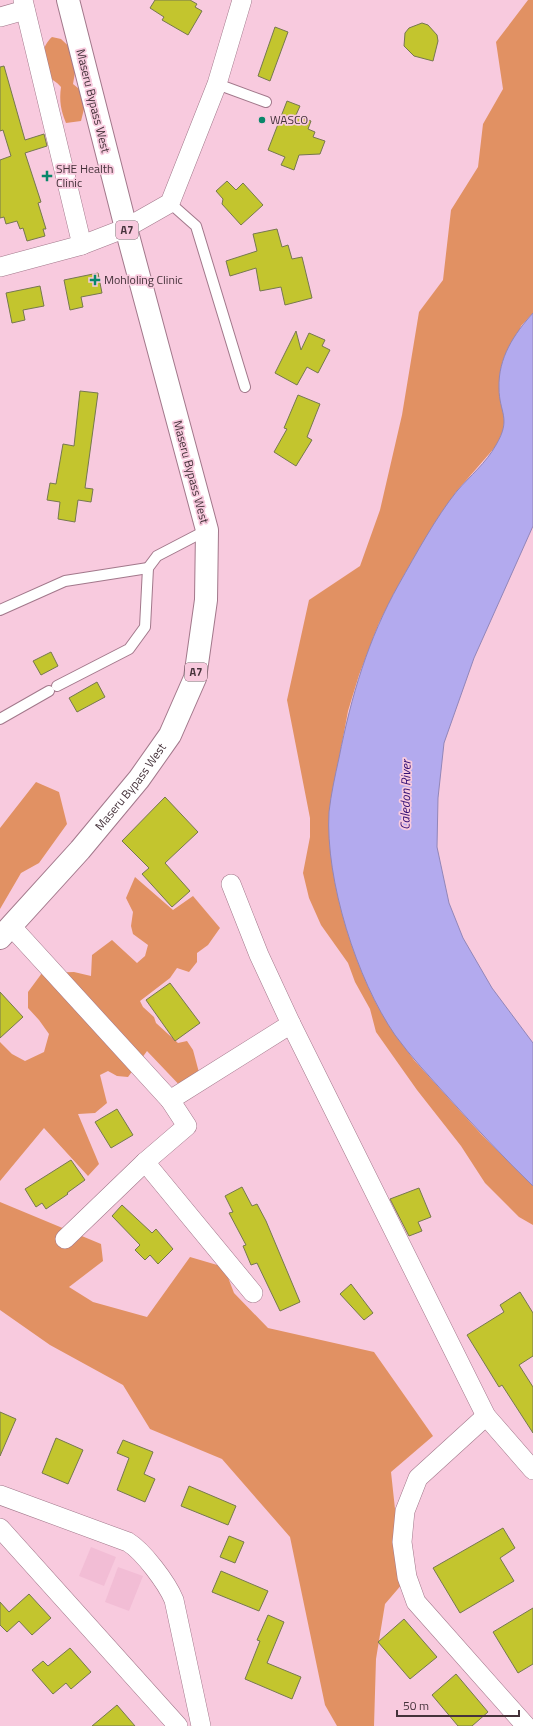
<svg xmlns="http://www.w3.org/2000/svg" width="533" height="1726" font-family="'Titillium Web',sans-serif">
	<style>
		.built { fill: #f2bdd5 }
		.green { fill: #e19163 }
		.water { fill: #b3aaee; stroke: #9286b8 }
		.building { fill: #c3c52e; stroke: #76784f }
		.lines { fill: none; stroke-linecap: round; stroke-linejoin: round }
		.service-casing { stroke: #a2788b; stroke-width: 12 }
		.minor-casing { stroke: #a2788b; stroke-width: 20 }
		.primary-casing { stroke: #a2788b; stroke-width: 24 }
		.service { stroke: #fff; stroke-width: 10 }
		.minor { stroke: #fff; stroke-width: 19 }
		.primary { stroke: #fff; stroke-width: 22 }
		.poi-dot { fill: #09876a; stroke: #f8cade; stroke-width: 1.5 }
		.labels { text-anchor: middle; stroke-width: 3.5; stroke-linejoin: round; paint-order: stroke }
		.shield { fill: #f8cade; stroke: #7b606b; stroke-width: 1 }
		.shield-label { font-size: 11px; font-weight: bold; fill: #45323a }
		.street-label { font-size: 12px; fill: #45323a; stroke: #f8cade }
		.poi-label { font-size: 12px; fill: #45323a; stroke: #f8cade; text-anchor: start }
		.water-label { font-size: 13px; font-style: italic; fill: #341075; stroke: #f8cade }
	</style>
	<rect width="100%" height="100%" fill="#f8cade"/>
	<g class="built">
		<polygon points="91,1547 116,1557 104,1586 79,1576"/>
		<polygon points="118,1567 143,1576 129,1611 105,1602"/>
	</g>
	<g class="green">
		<polygon points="528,0 533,0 533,313 521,326 499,391 505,417 503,431 496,446 456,492 398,586 379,623 359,675 348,711 329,813 330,838 335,881 343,915 369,988 394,1032 414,1060 481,1134 533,1186 533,1225 519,1217 485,1183 461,1146 417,1090 376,1032 370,1009 355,982 348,963 321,925 309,898 303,873 310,837 310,818 287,700 309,600 360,566 380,510 402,415 419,312 443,280 451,210 478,167 483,124 503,89 496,42"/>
		<path d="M52,37l9,2 17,16 -5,29 11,9 1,12 -4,16 -15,2c-5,-12 -7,-22 -5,-36 -4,-5 -10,-8 -15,-12 -10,-11 -3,-30 6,-38z"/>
		<polygon points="36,782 59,792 67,824 39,863 21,873 0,909 0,828"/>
		<polygon points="135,877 173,910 193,896 220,928 208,945 197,953 197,962 189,972 177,968 170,978 140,1001 143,1007 154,1017 156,1023 178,1043 187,1041 193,1050 201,1080 186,1092 147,1051 128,1077 117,1076 108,1071 100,1075 107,1103 95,1113 78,1114 99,1164 88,1176 44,1128 0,1181 0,1042 12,1054 25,1061 44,1052 49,1034 39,1020 28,1008 28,992 42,973 74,972 91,976 92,955 112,940 137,963 145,956 148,945 133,934 131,926 133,912 126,898"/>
		<polygon points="0,1202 101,1244 103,1261 69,1287 93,1302 147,1317 190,1257 224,1267 234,1293 268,1328 374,1352 433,1436 391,1472 403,1583 385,1604 376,1659 374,1726 337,1726 325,1705 290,1537 222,1459 150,1429 123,1385 50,1345 0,1310"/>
	</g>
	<path class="water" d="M533,313v213l-59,132 -30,85 -6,55 -1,49 12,56 14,35 29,50 41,55v143c-30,-29 -58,-59 -86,-90 -18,-20 -36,-39 -52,-61 -38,-55 -70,-155 -66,-223 2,-18 6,-36 10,-54 12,-61 29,-119 60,-174 17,-30 37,-67 58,-93 13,-15 29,-28 39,-46 16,-27 3,-32 3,-57 -1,-30 15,-54 34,-75z"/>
	<g class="building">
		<polygon points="155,0 190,0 197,4 195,7 202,11 188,35 162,20 164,17 150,8"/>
		<polygon points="422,23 428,25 437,35 438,41 433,61 414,56 404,46 405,33 409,28"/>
		<polygon points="275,27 288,32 270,81 258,76"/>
		<polygon points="4,66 25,140 44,134 47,146 25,153 41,202 38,203 46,229 43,229 45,236 27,241 23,228 20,229 17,221 6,224 4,217 0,218 0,160 11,156 3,130 0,131 0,67"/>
		<polygon points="287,101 300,106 296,115 311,121 308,129 315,132 313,137 325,141 320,154 299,155 294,170 281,165 285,157 268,150"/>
		<polygon points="227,181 236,190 243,183 263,205 241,225 222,204 223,199 216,191"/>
		<polygon points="277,229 282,247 288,245 292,259 302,257 312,298 285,305 281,287 260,291 256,268 230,276 226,261 257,251 253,234"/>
		<polygon points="98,273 102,293 81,297 83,307 70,310 64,280"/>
		<polygon points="40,286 44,306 23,310 25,320 12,323 6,293"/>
		<polygon points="296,331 301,350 309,333 325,340 322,346 330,350 318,373 307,367 297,385 275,373"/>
		<polygon points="80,391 98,393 85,488 93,489 91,502 78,500 75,522 58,519 60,502 47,500 50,483 56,484 63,444 74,446"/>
		<polygon points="298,395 320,404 307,437 312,440 296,466 274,452 287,429 284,428"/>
		<polygon points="51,652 58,666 41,675 33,661"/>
		<polygon points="97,682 105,697 77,712 69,698"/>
		<polygon points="165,797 198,832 165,863 190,891 172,907 142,874 149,868 122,841"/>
		<polygon points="170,983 200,1023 175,1041 146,1000"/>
		<polygon points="0,992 23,1017 0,1038"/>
		<polygon points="117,1109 133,1135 111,1148 95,1122"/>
		<polygon points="71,1160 85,1180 67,1193 68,1194 46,1209 42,1203 36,1207 25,1189"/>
		<polygon points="242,1187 252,1206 257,1204 266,1221 300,1302 280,1311 257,1263 251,1265 243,1246 246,1245 229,1213 233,1212 225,1196"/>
		<polygon points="419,1188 431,1217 418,1222 422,1231 409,1236 390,1199"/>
		<polygon points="122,1205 152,1233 156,1229 173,1249 158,1264 150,1255 145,1260 135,1250 140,1245 112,1216"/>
		<polygon points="351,1284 373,1313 364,1320 340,1294"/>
		<polygon points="520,1292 533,1313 533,1356 519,1365 533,1387 533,1433 502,1385 499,1387 467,1335 504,1312 500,1305"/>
		<polygon points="0,1412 16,1419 0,1456"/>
		<polygon points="56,1438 83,1450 68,1484 42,1473"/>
		<polygon points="123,1440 153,1452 144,1474 155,1479 145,1502 117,1490 129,1458 117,1453"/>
		<polygon points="189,1486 236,1506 228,1525 181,1506"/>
		<polygon points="503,1528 515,1548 500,1558 514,1581 460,1613 433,1568"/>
		<polygon points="229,1536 244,1542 235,1563 220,1557"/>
		<polygon points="221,1571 268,1591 259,1611 212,1592"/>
		<polygon points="29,1594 51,1618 32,1635 19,1621 7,1632 0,1625 0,1602 9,1612"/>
		<polygon points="533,1608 533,1664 518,1673 493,1632"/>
		<polygon points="268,1615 284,1622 267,1663 301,1677 292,1699 245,1679 260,1641 257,1640"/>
		<polygon points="404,1619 437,1657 410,1679 378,1642"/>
		<polygon points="70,1648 91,1672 71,1689 66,1683 53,1694 32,1670 43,1661 48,1666"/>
		<polygon points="456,1674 488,1712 472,1726 458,1726 432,1695"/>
		<polygon points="117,1705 135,1726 92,1726"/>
	</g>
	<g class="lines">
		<defs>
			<g id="service">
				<polyline points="217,84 266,102"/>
				<polyline points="170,203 196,226 245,387"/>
				<polyline points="0,610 65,581 148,568"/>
				<polyline points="57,686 129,649 145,627 148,568 157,556 207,530"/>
				<polyline points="0,719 49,691"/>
			</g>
			<g id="minor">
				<polyline points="23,0 82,245"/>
				<polyline points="0,17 25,10"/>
				<polyline points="0,267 82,245 126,228 170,203 217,84 242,0"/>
				<polyline points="231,884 259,955 291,1024 486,1416 533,1470"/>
				<polyline points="11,926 170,1100"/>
				<polyline points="145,1162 253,1293"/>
				<polyline points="65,1239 145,1162 187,1126 170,1100 291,1024"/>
				<polyline points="486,1416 418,1478 405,1511 402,1542 407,1577 416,1602 526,1726"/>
				<path d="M0,1495l128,47c15,9 39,41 46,58l27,126"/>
				<polyline points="0,1528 178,1726"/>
			</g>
			<g id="primary">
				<path id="s1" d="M0,938l80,-88 59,-71 31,-44 25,-57 11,-78 1,-70 -81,-302 -58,-228"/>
			</g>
		</defs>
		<use href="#service" class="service-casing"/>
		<use href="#minor" class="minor-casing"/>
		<use href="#primary" class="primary-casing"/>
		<use href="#service" class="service"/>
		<use href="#minor" class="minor"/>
		<use href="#primary" class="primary"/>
	</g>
	<g class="poi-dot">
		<circle cx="262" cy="120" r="4"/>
		<path d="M45 170h4v4h4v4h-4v4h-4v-4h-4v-4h4z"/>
		<path d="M93 274h4v4h4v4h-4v4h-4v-4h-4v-4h4z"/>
	</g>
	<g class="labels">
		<g class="shield">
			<rect x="116" y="221" width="22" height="18" rx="3"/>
			<rect x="185" y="663" width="22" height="18" rx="3"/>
		</g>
		<g class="shield-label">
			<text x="127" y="234">A7</text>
			<text x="196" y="676">A7</text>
		</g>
		<g class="street-label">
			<text transform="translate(93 101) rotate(76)" y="4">Maseru Bypass West</text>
			<text transform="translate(191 472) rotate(75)" y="4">Maseru Bypass West</text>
			<text dy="4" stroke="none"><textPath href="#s1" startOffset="200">Maseru Bypass West</textPath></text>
		</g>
		<g class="poi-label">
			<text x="270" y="124">WASCO</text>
			<text x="56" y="173">SHE Health<tspan x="56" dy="14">Clinic</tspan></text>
			<text x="104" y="284">Mohloling Clinic</text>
		</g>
		<g class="water-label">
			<text transform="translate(405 795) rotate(-89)" y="5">Caledon River</text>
		</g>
	</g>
	<path d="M397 1710v6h122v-6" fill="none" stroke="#45323a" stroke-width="2"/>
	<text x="403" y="1710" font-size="12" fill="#45323a" stroke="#f8cade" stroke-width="3" paint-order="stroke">50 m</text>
</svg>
